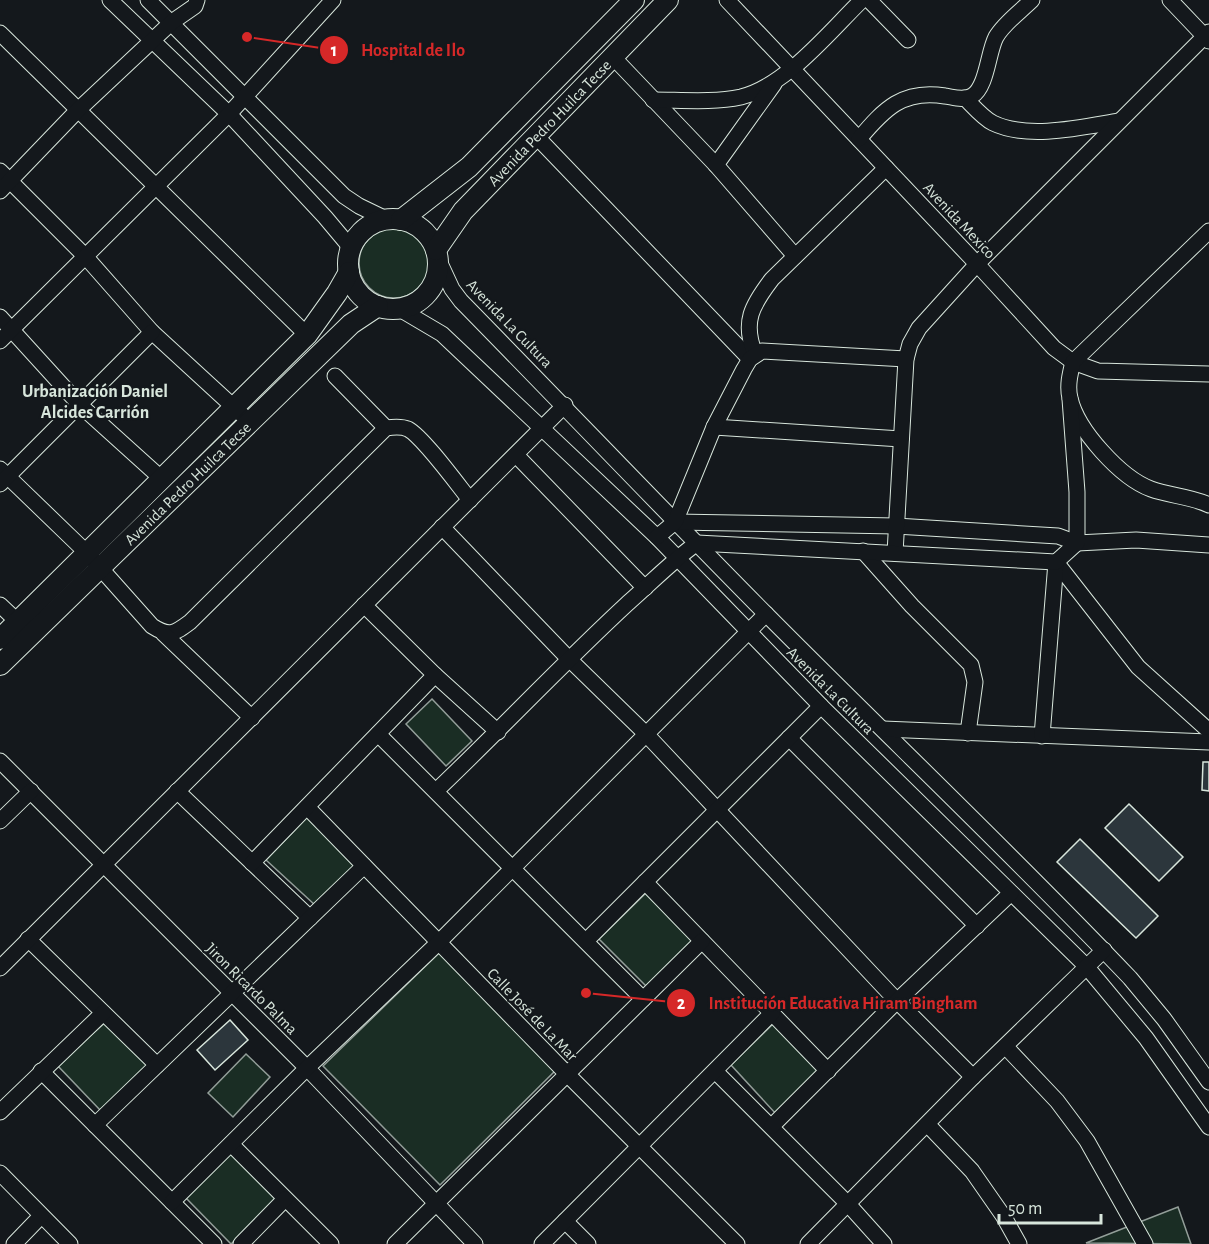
<svg xmlns="http://www.w3.org/2000/svg" width="1209" height="1244" font-family="'Alegreya Sans',sans-serif">
	<style>
		.green { fill: #1a2d24; stroke: #939e99; stroke-width: 1.5 }
		.building { fill: #2c363c; stroke: #d8e6dc; stroke-width: 1.5 }
		.lines { fill: none; stroke-linecap: round; stroke-linejoin: round }
		.minor-casing { stroke: #d8e6dc; stroke-width: 17 }
		.major-casing { stroke: #d8e6dc; stroke-width: 22 }
		.minor { stroke: #14181c; stroke-width: 15 }
		.major { stroke: #14181c; stroke-width: 20 }
		.labels { text-anchor: middle; stroke-width: 4.5; stroke-linejoin: round; paint-order: stroke }
		.street-label { font-size: 16px; fill: #d8e6dc; stroke: #14181c }
		.neighbourhood-label { font-size: 18px; font-weight: bold; fill: #d8e6dc; stroke: #14181c }
		.leader { fill: none; stroke: #d62828; stroke-width: 2 }
		.callout-dot { fill: #d62828; stroke: #14181c; stroke-width: 2 }
		.mark-label { font-size: 18px; text-anchor: middle; font-weight: bold; fill: #fff }
		.callout-label { font-size: 18px; text-anchor: middle; font-weight: bold; fill: #d62828; stroke: #14181c; stroke-width: 4.5; stroke-linejoin: round; paint-order: stroke }
	</style>
	<rect width="100%" height="100%" fill="#14181c"/>
	<g class="green">
		<circle cx="394" cy="263" r="35"/>
		<polygon points="432,699 472,741 446,766 406,724"/>
		<polygon points="312,812 359,861 315,905 266,860"/>
		<polygon points="651,888 698,938 648,988 599,939"/>
		<polygon points="442,950 557,1069 440,1185 323,1066"/>
		<polygon points="108,1020 151,1063 100,1110 57,1065"/>
		<polygon points="777,1020 825,1067 776,1114 731,1065"/>
		<polygon points="246,1054 270,1077 233,1117 208,1093"/>
		<polygon points="235,1149 282,1197 231,1244 186,1198"/>
		<polygon points="1178,1207 1191,1244 1086,1243"/>
	</g>
	<g class="building">
		<polygon points="1203,762 1209,762 1209,791 1202,790"/>
		<polygon points="1129,804 1183,857 1159,881 1105,828"/>
		<polygon points="1080,839 1158,916 1136,938 1057,862"/>
		<polygon points="230,1020 248,1040 215,1070 197,1050"/>
	</g>
	<g class="lines">
		<defs>
			<g id="minor">
				<polyline points="110,0 229,114 325,217 351,248"/>
				<polyline points="148,0 344,196 359,206 388,220"/>
				<polyline points="727,0 977,264 1054,348 1073,362 1098,371 1209,374"/>
				<polyline points="869,0 908,40"/>
				<polyline points="1170,0 1209,41"/>
				<polyline points="0,33 307,335"/>
				<polyline points="613,57 716,165 795,256"/>
				<path d="M965,98c8,8 18,20 28,25 35,17 90,4 126,-2"/>
				<path d="M653,100c28,0 60,3 88,-3 45,-11 88,-65 121,-97"/>
				<polyline points="535,135 750,359"/>
				<path d="M859,139c25,-30 44,-50 86,-43 8,1 18,5 27,0 15,-9 16,-44 24,-59 8,-14 25,-26 36,-37"/>
				<polyline points="716,165 774,84"/>
				<polyline points="0,171 85,256 152,332 250,422"/>
				<polyline points="0,191 77,111 172,22 195,6 197,0"/>
				<path d="M1209,231l-136,131c-3,12 -6,24 -3,36 7,32 51,80 81,91 19,7 39,7 58,16"/>
				<path d="M439,261l13,28 9,12c102,104 202,209 304,312 121,122 247,241 365,365l34,41 45,63"/>
				<polyline points="398,308 442,334 657,537 821,706 1086,966 1146,1038 1209,1127"/>
				<polyline points="0,317 80,405 162,479"/>
				<polyline points="0,341 229,114 333,0"/>
				<path d="M755,354c-13,-32 -3,-49 17,-75l114,-111"/>
				<polyline points="335,376 386,428"/>
				<polyline points="714,427 901,439"/>
				<polyline points="516,455 645,588"/>
				<path d="M0,469l87,84 65,73c17,11 22,8 38,-4l196,-194c7,-1 15,-2 22,1 15,8 50,56 62,71"/>
				<polyline points="0,484 152,332"/>
				<polyline points="675,522 896,526 1058,536 1077,543 1136,540 1209,545"/>
				<polyline points="442,527 568,658 646,734 897,1001 973,1077"/>
				<polyline points="657,537 675,522 714,427 744,369 750,359 762,351 906,359"/>
				<polyline points="863,551 912,606 971,665 975,682 968,733"/>
				<polyline points="895,553 906,359 910,344 919,328 977,264 1209,32"/>
				<polyline points="1056,562 1138,667 1209,731"/>
				<polyline points="0,605 18,622"/>
				<polyline points="364,605 435,675 498,732"/>
				<polyline points="163,633 252,718"/>
				<polyline points="883,729 1209,742"/>
				<polyline points="378,734 643,999"/>
				<polyline points="1042,736 1056,562"/>
				<polyline points="789,738 977,926"/>
				<polyline points="0,761 307,1068 475,1244"/>
				<polyline points="177,791 310,918"/>
				<path d="M436,791c65,-62 126,-127 192,-188 23,-20 44,-42 69,-60l359,19 21,-19v-51l-7,-93"/>
				<polyline points="307,807 567,1074 737,1244"/>
				<polyline points="0,821 31,791"/>
				<polyline points="252,863 435,675"/>
				<polyline points="645,882 828,1071"/>
				<polyline points="28,939 157,1065"/>
				<polyline points="586,941 821,706"/>
				<polyline points="0,968 565,405"/>
				<polyline points="1006,1047 1057,1101 1087,1141 1145,1244"/>
				<polyline points="41,1071 214,1244"/>
				<polyline points="715,1071 848,1204 884,1244"/>
				<polyline points="0,1112 103,1013"/>
				<polyline points="95,1125 364,866"/>
				<polyline points="928,1125 972,1171 1004,1217 1019,1244"/>
				<polyline points="772,1126 897,1001 1011,893"/>
				<polyline points="231,1144 331,1244"/>
				<polyline points="0,1173 70,1244"/>
				<polyline points="172,1202 307,1068 438,943 766,614"/>
				<polyline points="565,1221 588,1244"/>
				<polyline points="14,1244 41,1216"/>
				<polyline points="241,1244 285,1199"/>
				<polyline points="395,1244 702,941"/>
				<polyline points="542,1244 772,1013"/>
				<polyline points="808,1244 973,1077 1104,950"/>
			</g>
			<g id="major">
				<circle cx="393" cy="264" r="45"/>
				<polyline points="401,220 469,167 634,0"/>
				<path id="s1" d="M436,250l27,-39 205,-211"/>
				<polyline points="0,639 307,335 337,293 349,272"/>
				<path id="s2" d="M0,665l351,-341 27,-18"/>
			</g>
		</defs>
		<use href="#minor" class="minor-casing"/>
		<use href="#major" class="major-casing"/>
		<use href="#minor" class="minor"/>
		<use href="#major" class="major"/>
	</g>
	<g class="labels">
		<g class="street-label">
			<text dy="6" stroke="none"><textPath href="#s1" startOffset="171">Avenida Pedro Huilca Tecse</textPath></text>
			<text transform="translate(960 220) rotate(47)" y="6">Avenida Mexico</text>
			<text transform="translate(510 323) rotate(46)" y="6">Avenida La Cultura</text>
			<text dy="6" stroke="none"><textPath href="#s2" startOffset="261">Avenida Pedro Huilca Tecse</textPath></text>
			<text transform="translate(831 690) rotate(45)" y="6">Avenida La Cultura</text>
			<text transform="translate(252 988) rotate(45)" y="6">Jiron Ricardo Palma</text>
			<text transform="translate(533 1014) rotate(46)" y="6">Calle José de La Mar</text>
		</g>
		<g class="neighbourhood-label">
			<text x="95" y="397">Urbanización Daniel<tspan x="95" dy="21">Alcides Carrión</tspan></text>
		</g>
	</g>
	<path class="leader" d="M247 37L334 50M586 993L681 1003"/>
	<g class="callout-dot">
		<circle cx="247" cy="37" r="6"/>
		<circle cx="586" cy="993" r="6"/>
		<circle cx="334" cy="50" r="15"/>
		<circle cx="681" cy="1003" r="15"/>
	</g>
	<g class="mark-label">
		<text x="334" y="56">1</text>
		<text x="681" y="1009">2</text>
	</g>
	<g class="callout-label">
		<text x="413" y="56">Hospital de Ilo</text>
		<text x="843" y="1009">Institución Educativa Hiram Bingham</text>
	</g>
	<path d="M999 1214v9h102v-9" fill="none" stroke="#d8e6dc" stroke-width="3"/>
	<text x="1008" y="1214" font-size="18" fill="#d8e6dc" stroke="#14181c" stroke-width="4.5" paint-order="stroke">50 m</text>
</svg>
